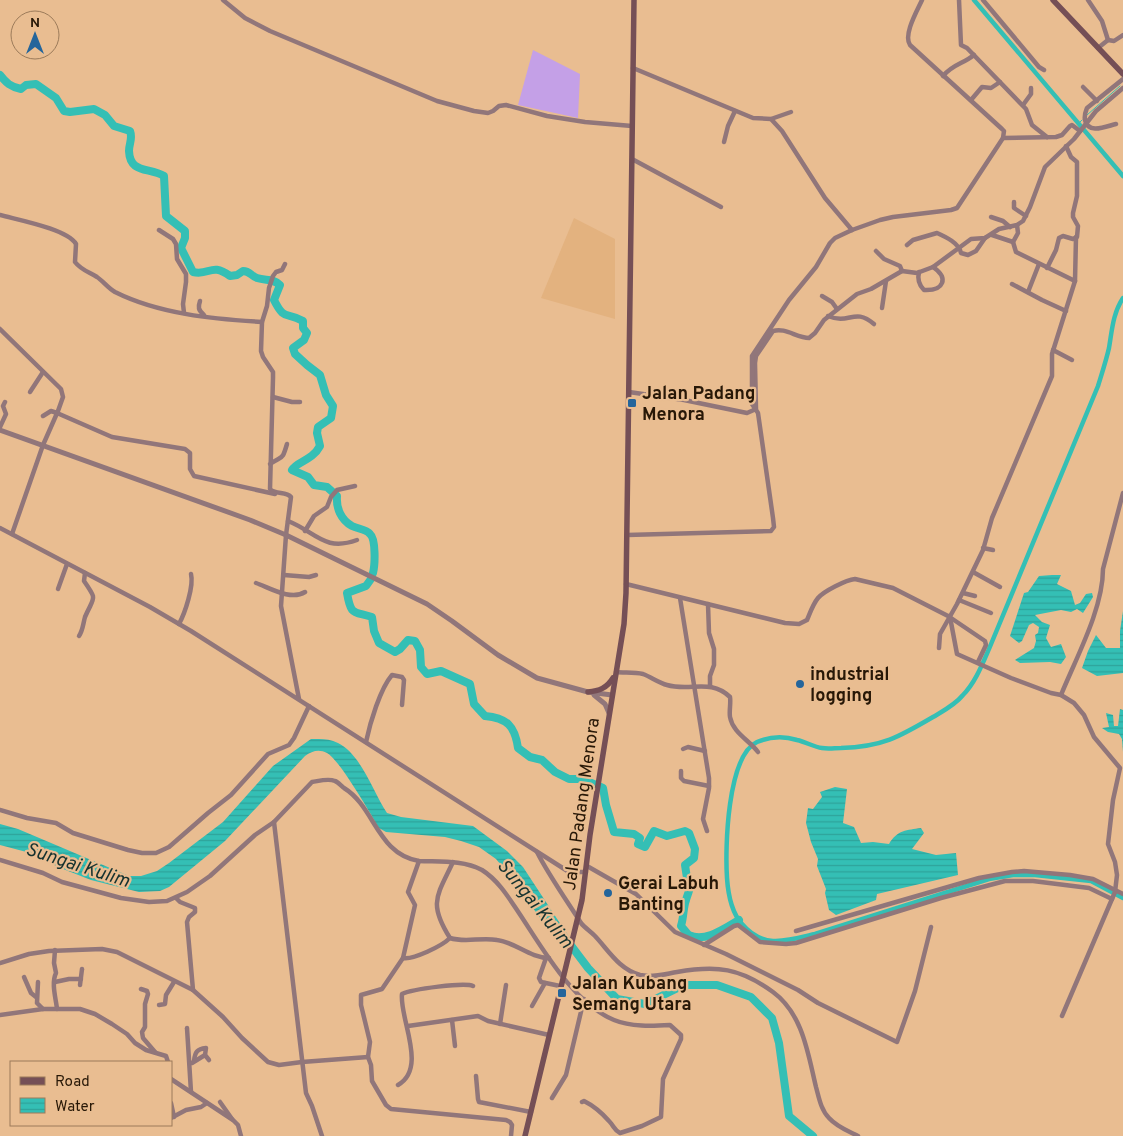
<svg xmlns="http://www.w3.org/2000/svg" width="1123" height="1136" font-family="Overpass,sans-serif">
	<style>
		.built { fill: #e3b27f }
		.grass { fill: #c4a0e7 }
		.water { fill: url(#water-rules) }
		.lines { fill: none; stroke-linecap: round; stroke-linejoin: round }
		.stream { stroke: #34bfb5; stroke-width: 1 }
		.canal { stroke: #34bfb5; stroke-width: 4.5 }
		.river { stroke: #34bfb5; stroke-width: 8 }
		.minor { stroke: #91767a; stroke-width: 4.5 }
		.tertiary { stroke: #91767a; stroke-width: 5 }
		.secondary { stroke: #754f56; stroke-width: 5.5 }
		.poi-dot { fill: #24659b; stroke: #e9bd91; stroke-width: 2 }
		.labels { text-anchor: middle; stroke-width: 4.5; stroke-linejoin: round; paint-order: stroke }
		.poi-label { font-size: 18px; font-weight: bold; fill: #281807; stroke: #e9bd91; text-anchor: start }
		.street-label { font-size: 18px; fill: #281807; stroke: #e9bd91 }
		.water-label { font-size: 19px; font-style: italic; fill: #15322f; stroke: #e9bd91 }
	</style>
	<defs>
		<pattern id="water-rules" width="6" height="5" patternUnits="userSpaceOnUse" patternTransform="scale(1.25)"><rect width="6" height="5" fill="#34bfb5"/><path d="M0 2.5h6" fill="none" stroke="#2ea39a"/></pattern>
	</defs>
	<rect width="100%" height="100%" fill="#e9bd91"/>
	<polygon class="built" points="574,218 615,239 615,319 541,298"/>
	<polygon class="grass" points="533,50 580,74 578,118 518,105"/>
	<g class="water">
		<polygon points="1052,575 1061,575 1057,584 1071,591 1075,605 1080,603 1086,594 1092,593 1093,597 1083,613 1077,609 1071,612 1061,610 1035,615 1042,622 1050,625 1046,638 1051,647 1061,644 1066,657 1061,664 1050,662 1020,663 1015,660 1034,648 1036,641 1035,635 1038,633 1039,627 1033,623 1029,625 1022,641 1019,643 1010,636 1024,593 1028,592 1039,576"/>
		<polygon points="1123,611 1123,673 1097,676 1082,668 1088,651 1096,635 1106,648 1120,648 1120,631"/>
		<polygon points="1120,709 1123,710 1123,752 1122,739 1119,734 1108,732 1102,728 1109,727 1106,713 1113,715 1114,726 1118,726"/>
		<path d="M311,739c9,0 18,-1 27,4 23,11 35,49 49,70l14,4 72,9 34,25 16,16 44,67 -4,16 -53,-74 -14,-17 -17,-12 -18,-6 -16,-4 -59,-5 -7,-4c-9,-15 -40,-69 -52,-75 -8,-4 -15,-2 -22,3l-80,85 -56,46 -9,4 -21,1 -48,-12 -33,-13 -24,-13 -34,-9v-21l18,5 111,47h12l16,-5 12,-8 54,-41 50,-56z"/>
		<path d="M835,787l12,2 -4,34 11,4 7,16 12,-1 16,2c8,-14 18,-14 32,-16l3,5 -12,16 24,6 20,-2 2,22 -81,19 -1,6 -40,15 -7,-5 -4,-17 1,-4 -9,-23 1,-7 -7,-17 -5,-19 2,-15 5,1 9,-12 -2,-5z"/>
	</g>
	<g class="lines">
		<g class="stream">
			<polyline points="1087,115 1120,86"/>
			<polyline points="1078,124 1082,120"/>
		</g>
		<g class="canal">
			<polyline points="974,0 1123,176"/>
			<path d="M1123,298c-10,15 -11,32 -14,50 -3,13 -7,25 -11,38l-109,263c-7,16 -14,34 -26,46 -8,10 -20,16 -30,22 -34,20 -51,30 -92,31 -6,0 -13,1 -19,0 -8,-1 -16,-6 -25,-8 -13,-4 -28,-3 -40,2 -30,14 -32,107 -30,136 1,15 5,35 15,46 21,25 44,17 73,10l174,-55 24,-4h22l56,6 32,17"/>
		</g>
		<g class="river">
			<path d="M0,75c6,8 11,12 21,14l5,-4 10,-1 20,14 8,13 6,1 24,-3 11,6 9,11 16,5c3,8 -1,12 -1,20 1,23 20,16 35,25l2,40 19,15v7l-4,10 12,24c17,4 18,-10 37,4l7,-1 6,-4c7,0 8,5 14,7 9,3 16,0 23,7l-6,15c11,22 12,11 29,21v7l4,5 -3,7 -11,8 2,6 12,11 13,10 6,20 7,11 -2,12 -13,9 -1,6 3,13c-8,15 -23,15 -28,24l16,7 6,8 13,2 10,9c-1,12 4,24 15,30 6,3 14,3 18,8 6,5 5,31 3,39"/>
			<path d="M371,579l-5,7 -19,7c4,23 6,18 25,24l2,14 5,12 16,9 5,-3 8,-9 7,1 5,9 1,17 6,7 14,-3 29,13 4,20 11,12c22,2 30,10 33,32l12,9 12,3 13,12 14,7h13l21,9 3,17 8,27 20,2 6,4 -2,6 7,3 9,-16 13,5 18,-5 4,2 6,16 -1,9 -9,7 2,13 4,5c-1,7 -3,10 -5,17 -3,8 -2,16 -5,26 2,2 5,7 8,9 16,8 36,-7 50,-15"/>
			<polyline points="560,931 588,968 617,999 645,1004 684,985 717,985 751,997 772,1018 779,1043 789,1116 813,1136"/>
		</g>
		<g class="minor">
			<polyline points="223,0 245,18 270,31 437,101 474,111 488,113 493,111 499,106 506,105 547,116 585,122 632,126"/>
			<polyline points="959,0 961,45 967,48 1026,109 1032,125 1047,137"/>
			<polyline points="983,0 1039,67 1044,70"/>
			<polyline points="1088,0 1102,21 1108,40"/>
			<polyline points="1098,48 1108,40 1114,41 1123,35"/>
			<polyline points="633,68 753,118 771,119 782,131 825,198 852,230"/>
			<path d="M943,76c10,-12 20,-12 31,-21"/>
			<polyline points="1083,87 1097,101"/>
			<polyline points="971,100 982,87 991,88 1000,82"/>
			<polyline points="1023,105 1031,94 1031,88"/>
			<polyline points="771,119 791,112"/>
			<path d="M1116,124c-9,2 -28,11 -31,-4 -1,-5 0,-7 2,-12l36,-29"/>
			<polyline points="1003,138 1056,137 1062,135 1070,126 1072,125 1080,131"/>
			<polyline points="724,142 728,126 735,111"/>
			<polyline points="632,159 721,207"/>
			<polyline points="1014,202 1014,208 1026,216"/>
			<path d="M0,215c18,5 67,14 76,29l-1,18c6,8 14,10 22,15 6,4 11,11 18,15 44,22 98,27 147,30"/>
			<polyline points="991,217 1003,221 1010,227"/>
			<polyline points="159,230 173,239 176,244 177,259 186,274 186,282 183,304 184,313"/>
			<polyline points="992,235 1013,242 1016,252 1075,281"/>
			<polyline points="1013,242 1018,233 1017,225"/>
			<path d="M907,245l6,-5 24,-7c9,4 22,10 24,20l7,2 8,-4 9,-13"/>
			<polyline points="876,251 884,259 900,266 902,271"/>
			<path d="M285,264l-3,6 -6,2 -3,4 -4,12 -2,18 -5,16 -1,29 2,6 10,15v6l-3,111c6,6 16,2 21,8l-5,38 -5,71 18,93"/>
			<polyline points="1047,268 1056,250 1059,238 1063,236 1073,239 1077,237 1078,226 1073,217 1073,213 1077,196 1077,162 1071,157 1066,146"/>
			<path d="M919,272c-2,8 0,13 5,18 20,1 25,-12 9,-23"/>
			<polyline points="1012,284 1042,300 1066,311"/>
			<polyline points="1028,292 1039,264"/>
			<polyline points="822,296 832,302 837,309"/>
			<path d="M200,301c-2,6 -2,9 4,14"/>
			<polyline points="882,308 886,281"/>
			<path d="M828,316c22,9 26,-9 46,8"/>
			<polyline points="0,329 61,389 63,397 58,411 43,445 12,534"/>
			<polyline points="1053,350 1072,360"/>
			<polyline points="30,392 43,372"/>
			<path d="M629,392l55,8 63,13 9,-4 -1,-46 1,-7 17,-25c12,-4 24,7 36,7l6,-5 9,-13 33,-26 14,-5 31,-18 15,2 16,-6 38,-28 14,-1 14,-9 18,-4 6,-4 7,-14 15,-40 29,-28 22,-28 27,-23"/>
			<polyline points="273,397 292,402 300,402"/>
			<polyline points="43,416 51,411 57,413 112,437 185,449 190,453 190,469 194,476 275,494"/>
			<polyline points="0,427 6,414 3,406 5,402"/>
			<path d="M270,464c13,-9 12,-3 17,-20"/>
			<path d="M288,521c28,11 36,31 69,19"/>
			<polyline points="0,528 150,607 191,631 569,872 586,872"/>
			<polyline points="305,531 314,516 327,507 331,497 337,490 355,486"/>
			<path d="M627,535l144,-4 3,-4 -1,-9 -15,-105 -6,-9v-48l37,-56 27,-33 14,-24 5,-5 17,-8 28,-10 13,-3 58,-7 6,-2 46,-70 1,-7 -2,-2 -92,-84c-7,-10 7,-34 12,-45"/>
			<polyline points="983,548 993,550"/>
			<polyline points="973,572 1000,587"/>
			<polyline points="284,575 309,577 316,575"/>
			<path d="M256,583c14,5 35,18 49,9"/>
			<path d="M626,584l159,39 14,1 8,-4c3,-7 6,-16 11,-22 6,-7 28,-18 37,-19l38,9 57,29 7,37 54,24 40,15 10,2 13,8 10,12 10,22 26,31 -7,32 -5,44 7,18 2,13 -2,17 -53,124"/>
			<polyline points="58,589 67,564"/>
			<polyline points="963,593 975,596"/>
			<polyline points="680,598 709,778 709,788 703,819 707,831"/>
			<polyline points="959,600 991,613"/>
			<polyline points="708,604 709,633 714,649 714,665 710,676 710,686"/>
			<polyline points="951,618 985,641 986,645 978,662"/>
			<path d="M179,624c6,-11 15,-38 12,-50"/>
			<path d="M79,636c4,-6 4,-12 6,-19 9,-21 13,-16 -1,-36l1,-8"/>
			<polyline points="939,648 940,634 957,604 983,550 992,518 1052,376 1052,354 1075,281 1076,237"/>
			<path d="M616,672c8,1 18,0 27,2 8,3 16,9 24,11 23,7 43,-7 63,12 1,6 -1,14 0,20 3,16 19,23 28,35"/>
			<path d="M1061,695c15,-37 42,-86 42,-126l20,-76"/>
			<path d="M366,742c4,-19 14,-53 26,-67l10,2 2,3 -2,25"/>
			<polyline points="683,749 688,747 705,751"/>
			<polyline points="681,771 681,778 684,781 709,786"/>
			<polyline points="0,810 27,818 56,823 73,833 128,850 142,853 156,853 169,847 208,813 231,795 268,754 289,745 294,738 309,706"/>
			<polyline points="274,822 306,1093 312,1106 322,1136"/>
			<path d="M537,852c11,22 30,49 44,71 4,5 9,8 14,13 14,15 24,33 45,39 12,3 25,-1 37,-3 40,-7 63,-4 96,20 30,22 35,62 43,95 3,11 5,23 13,31 8,9 19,13 29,18"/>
			<path d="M0,860l43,13 19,9 59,16 28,4 18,-1 20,-9 23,-16 45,-41 19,-13 38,-40c7,-1 16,-4 23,-1 3,1 6,5 9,7 31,19 33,66 75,73 21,1 44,-1 63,9 16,10 27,28 37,43 24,36 54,90 95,107 17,7 38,6 56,5l11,10v4l-18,40 -2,38 -19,9 -22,7c-6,-3 -6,-7 -11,-12 -7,-8 -15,-15 -25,-20l-2,1"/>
			<polyline points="419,861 408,892 415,905 403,958 382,989 361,995 361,1005 370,1042 368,1057 371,1065 372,1081 386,1105 391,1109 506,1120 510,1122 512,1125 511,1136"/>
			<path d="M453,862c-16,34 -25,41 -3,76 15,5 31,-1 47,2 18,2 33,18 52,18"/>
			<polyline points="587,866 636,894 675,932 726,954 798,990 818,1003 897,1042 915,991 931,927"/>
			<polyline points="176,898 180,902 195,908 195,912 189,917 187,922 193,990"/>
			<polyline points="796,931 979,878 1012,872 1024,871 1070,875 1093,879 1123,894"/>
			<polyline points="704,945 734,926 738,925 760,942 786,944 796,943 941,898 1005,881 1033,881 1089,888 1112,899"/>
			<path d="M55,950l-1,13 2,10c-5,10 0,26 1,36"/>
			<path d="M403,958c10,2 39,-12 47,-20"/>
			<polyline points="546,958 539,978 541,982 560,986"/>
			<polyline points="0,963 29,954 49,951 102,949 117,952 193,990 223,1017 242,1038 268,1062 279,1065 302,1062 368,1057"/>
			<polyline points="24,977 31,993 36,997"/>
			<polyline points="38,982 37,1003 43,1009"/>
			<polyline points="55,982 69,979 81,979"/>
			<polyline points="80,985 82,969"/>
			<polyline points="141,989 147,991 148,994 145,1004 145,1027 142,1032 143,1038 155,1052"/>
			<polyline points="159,1005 165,1004 166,995 174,982"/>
			<polyline points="532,1006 545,983"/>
			<polyline points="0,1015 43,1009 80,1009 95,1014 112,1024 127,1034 135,1043 146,1050 166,1056 168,1062"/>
			<polyline points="452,1020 455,1046"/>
			<polyline points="500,1024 506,985"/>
			<polyline points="408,1026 478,1016 488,1021 549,1035"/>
			<polyline points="187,1028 191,1092"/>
			<path d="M194,1061c1,-9 3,-12 12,-13l-1,7 4,5"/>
			<polyline points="192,1063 205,1055"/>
			<polyline points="476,1076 478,1099 479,1102 531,1112"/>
			<polyline points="171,1079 233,1120 238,1125 241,1136"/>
			<path d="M398,1085c30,-17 1,-67 4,-91 10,-5 63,-12 71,-8"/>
			<polyline points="552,1098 566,1075 584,999"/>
			<polyline points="220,1102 232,1119"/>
			<polyline points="171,1103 174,1117"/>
			<polyline points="171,1118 186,1110 201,1107 207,1103"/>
		</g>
		<g class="tertiary">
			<polyline points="0,430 250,520 286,535 427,604 452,621 498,655 537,678 588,692 612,695"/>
			<polyline points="594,695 605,704 609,713"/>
		</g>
		<g class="secondary">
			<polyline points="1053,0 1123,74"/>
			<path d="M588,692c11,-1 19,-4 25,-14"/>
			<polyline points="525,1136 582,900 590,835 624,624 626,593 634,0"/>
		</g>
	</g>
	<g class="poi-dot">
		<rect x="627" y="398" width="10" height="10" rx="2.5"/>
		<circle cx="800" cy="684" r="5"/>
		<circle cx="608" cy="893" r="5"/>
		<rect x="557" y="988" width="10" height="10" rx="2.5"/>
	</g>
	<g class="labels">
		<g class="poi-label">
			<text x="642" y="399">Jalan Padang<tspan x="642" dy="21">Menora</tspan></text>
			<text x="810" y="680">industrial<tspan x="810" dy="21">logging</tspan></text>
			<text x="618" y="889">Gerai Labuh<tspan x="618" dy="21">Banting</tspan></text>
			<text x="572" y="989">Jalan Kubang<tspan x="572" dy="21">Semang Utara</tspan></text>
		</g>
		<g class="street-label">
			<text transform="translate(581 804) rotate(-82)" y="6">Jalan Padang Menora</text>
		</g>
		<g class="water-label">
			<text transform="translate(78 864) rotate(18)" y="7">Sungai Kulim</text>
			<text transform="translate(536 903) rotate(51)" y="7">Sungai Kulim</text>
		</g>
	</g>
	<rect x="10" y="1061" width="162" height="65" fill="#e9bd91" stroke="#9c7b5a"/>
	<rect x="20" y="1077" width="25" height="8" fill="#754f56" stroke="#9c7b5a"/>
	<text x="55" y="1086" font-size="15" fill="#281807">Road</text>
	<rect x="20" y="1098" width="25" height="15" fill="url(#water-rules)" stroke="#9c7b5a"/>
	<text x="55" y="1111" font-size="15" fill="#281807">Water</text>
	<g transform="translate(35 35)"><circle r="24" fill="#e9bd91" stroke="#9c7b5a"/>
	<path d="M0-4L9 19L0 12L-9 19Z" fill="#24659b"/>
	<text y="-8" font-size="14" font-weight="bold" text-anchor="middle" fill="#281807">N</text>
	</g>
</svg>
